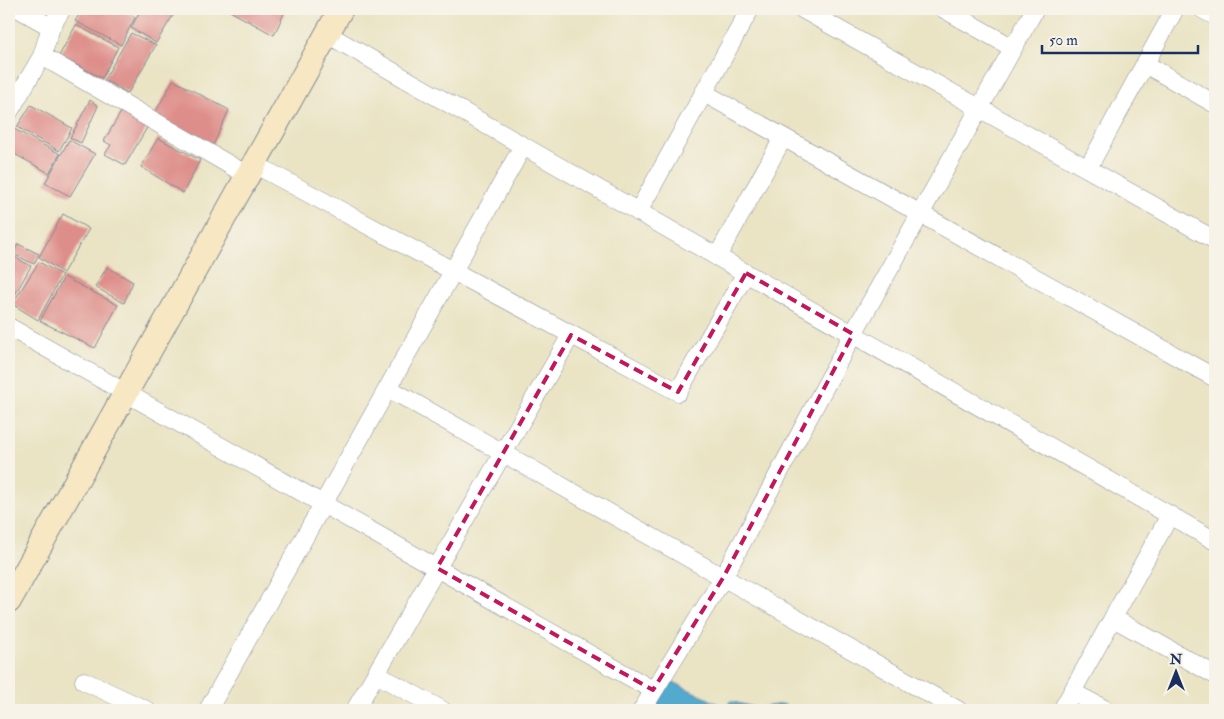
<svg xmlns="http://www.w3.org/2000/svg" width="1224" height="719" font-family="'IM FELL Double Pica',serif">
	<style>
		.water { fill: #52aacf; stroke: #366c96 }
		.building { fill: #de8e8a }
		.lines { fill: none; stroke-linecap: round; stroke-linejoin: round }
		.street-casing { stroke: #828a92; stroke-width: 19 }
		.secondary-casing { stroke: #828a92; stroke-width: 26 }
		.street { stroke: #fff; stroke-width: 18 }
		.secondary { stroke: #f7e8c3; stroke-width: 24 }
		.marked { fill: none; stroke: #c2185b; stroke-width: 4; stroke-dasharray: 10 6; stroke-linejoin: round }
	</style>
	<rect width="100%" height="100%" fill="#f7f3e8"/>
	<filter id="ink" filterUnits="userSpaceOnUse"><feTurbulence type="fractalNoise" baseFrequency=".02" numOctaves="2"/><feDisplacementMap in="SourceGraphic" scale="10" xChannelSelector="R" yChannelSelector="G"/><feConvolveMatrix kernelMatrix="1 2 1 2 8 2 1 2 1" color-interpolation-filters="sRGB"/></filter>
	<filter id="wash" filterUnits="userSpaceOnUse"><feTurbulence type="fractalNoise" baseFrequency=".0096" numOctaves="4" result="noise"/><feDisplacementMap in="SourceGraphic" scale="20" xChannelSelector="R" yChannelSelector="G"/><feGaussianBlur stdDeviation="1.12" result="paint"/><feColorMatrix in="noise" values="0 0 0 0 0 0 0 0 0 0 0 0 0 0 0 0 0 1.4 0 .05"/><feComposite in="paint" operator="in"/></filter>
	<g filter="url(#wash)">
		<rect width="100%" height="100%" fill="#eae4c5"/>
		<polygon class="water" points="665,678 727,708 730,701 756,708 783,704 791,710 658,710 653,707"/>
		<g id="blocks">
			<g class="building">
				<polygon points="83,9 121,9 135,17 121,45 75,21"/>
				<polygon points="141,9 177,9 156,43 131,28"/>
				<polygon points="226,9 286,9 274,35"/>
				<polygon points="76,25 118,47 102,78 59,56"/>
				<polygon points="131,33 156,45 128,93 104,80"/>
				<polygon points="173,80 229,110 211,150 153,117"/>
				<polygon points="90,100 98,106 81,143 70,138"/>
				<polygon points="31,105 72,128 59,151 17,127"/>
				<polygon points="121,112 148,126 125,165 105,154 111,145 104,141"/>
				<polygon points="14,129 60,154 49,173 9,151 9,141"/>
				<polygon points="158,138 200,160 183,193 141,167"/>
				<polygon points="69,140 95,154 70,196 45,183"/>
				<polygon points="63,214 89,229 63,273 39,257"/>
				<polygon points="18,244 39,254 34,264 13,254"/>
				<polygon points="9,254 31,266 9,305"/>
				<polygon points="39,262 62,275 38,320 12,304"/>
				<polygon points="107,267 133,282 124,303 95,287"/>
				<polygon points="64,277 118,305 95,348 40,321"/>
			</g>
		</g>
	</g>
	<g filter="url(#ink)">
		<use href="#blocks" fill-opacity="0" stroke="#828a92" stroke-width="1"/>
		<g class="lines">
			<defs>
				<g id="street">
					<polyline points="19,9 51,27"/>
					<polyline points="802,9 1215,240"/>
					<polyline points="944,9 1013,48"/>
					<polyline points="1202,9 1215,16"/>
					<polyline points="327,34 1215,541"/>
					<polyline points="42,56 247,175"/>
					<polyline points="1145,64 1215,104"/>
					<polyline points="704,93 1215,378"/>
					<polyline points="9,112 42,56 51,27 62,9"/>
					<polyline points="254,164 678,392 746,273"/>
					<polyline points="1088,168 1175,9"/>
					<polyline points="638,212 750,9"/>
					<polyline points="717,257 783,138"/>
					<polyline points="9,327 653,690"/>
					<polyline points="388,388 958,710"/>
					<polyline points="1113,618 1215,675"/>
					<polyline points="376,674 442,710"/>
					<polyline points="84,681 146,710"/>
					<polyline points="1072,692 1106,710"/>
					<polyline points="208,710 523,146"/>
					<polyline points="355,710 571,335"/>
					<polyline points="642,710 723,578 853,334 1035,9"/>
					<polyline points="1062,710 1170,515"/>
				</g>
				<polyline id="secondary" points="9,601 341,9"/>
			</defs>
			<use href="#street" class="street-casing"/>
			<use href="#secondary" class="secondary-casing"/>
			<use href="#street" class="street"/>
			<use href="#secondary" class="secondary"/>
		</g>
	</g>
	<path class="marked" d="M746,273l107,61 -130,244 -70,112 -216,-122 134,-233 107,57z"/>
	<rect width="1224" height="719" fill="none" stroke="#f7f3e8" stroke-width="30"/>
	<g transform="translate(1176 672)" stroke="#f7f3e8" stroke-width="4" paint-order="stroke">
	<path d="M0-4L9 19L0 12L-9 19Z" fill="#1b2f5e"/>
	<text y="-8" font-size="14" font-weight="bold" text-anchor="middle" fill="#1b2f5e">N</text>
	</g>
	<path d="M1042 45v8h156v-8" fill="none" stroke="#1b2f5e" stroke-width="2.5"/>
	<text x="1049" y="45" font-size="15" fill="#1b2f5e" stroke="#f7f3e8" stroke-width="4" paint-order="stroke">50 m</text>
</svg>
